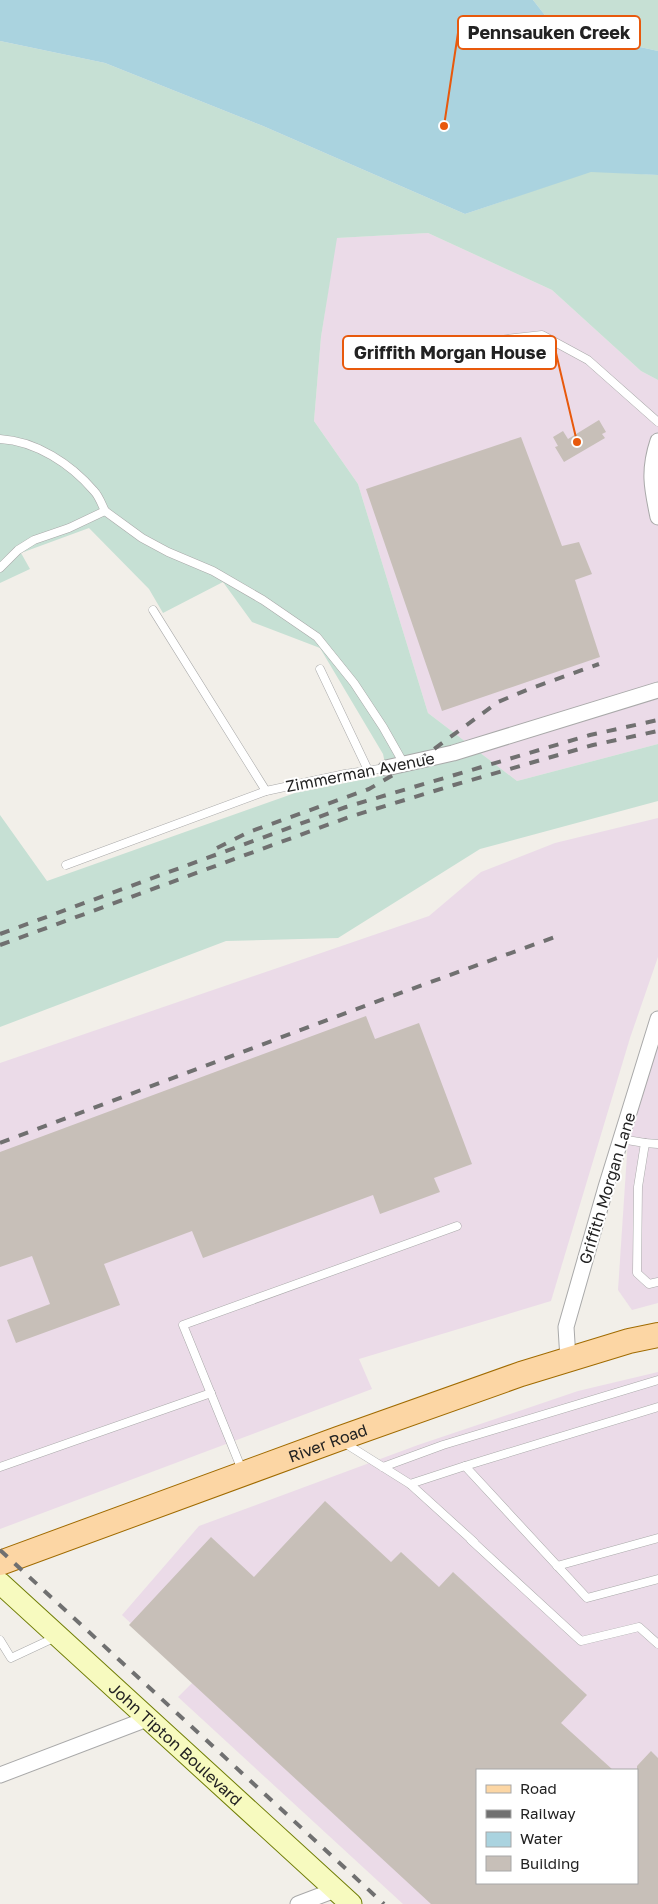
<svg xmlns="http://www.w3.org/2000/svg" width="658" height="1904" font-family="'Golos Text',sans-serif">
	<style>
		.industrial { fill: #ebdbe8; fill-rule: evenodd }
		.wetland { fill: #c6e0d4 }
		.water { fill: #aad3df }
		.building { fill: #c7bfb8 }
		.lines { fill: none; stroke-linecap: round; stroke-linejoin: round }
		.lane-casing { stroke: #a9a9a9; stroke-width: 9 }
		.street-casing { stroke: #a9a9a9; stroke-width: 17 }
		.secondary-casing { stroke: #707d05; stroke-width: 23 }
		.primary-casing { stroke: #a06b00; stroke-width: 26 }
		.lane { stroke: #fff; stroke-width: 8 }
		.street { stroke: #fff; stroke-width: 15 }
		.secondary { stroke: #f7fabf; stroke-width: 21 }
		.primary { stroke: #fcd6a4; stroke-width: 24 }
		.rail { stroke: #707070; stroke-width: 4; stroke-dasharray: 10 10; stroke-linecap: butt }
		.labels { text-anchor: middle; stroke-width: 4; stroke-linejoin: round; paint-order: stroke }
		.street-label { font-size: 16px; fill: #222; stroke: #fff }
		.leader { fill: none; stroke: #e8590c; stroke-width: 2 }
		.callout-dot { fill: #e8590c; stroke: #fff; stroke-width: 2 }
		.callout { fill: #fff; stroke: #e8590c; stroke-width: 2 }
		.callout-label { font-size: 18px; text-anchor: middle; font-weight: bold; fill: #222 }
	</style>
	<rect width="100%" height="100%" fill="#f2efe9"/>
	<g class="industrial">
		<polygon points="428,233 552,290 641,371 658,380 658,744 517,781 428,713 358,484 314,421 321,337 336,238"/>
		<polygon points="658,818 658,957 630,1038 551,1301 359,1359 372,1389 0,1529 0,1063 429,916 481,872 555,843"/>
		<polygon points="658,1026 658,1303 632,1310 618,1290 630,1109"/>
		<path d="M658,1372v532h-255l-225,-207 15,-15 -71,-67 77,-89 219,-81 160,-54zM477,1770h160v113h-160z"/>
	</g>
	<g class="wetland">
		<polygon points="533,0 658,0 658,51 555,28"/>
		<polygon points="0,41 105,63 263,126 465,214 591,171 658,175 658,380 641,371 552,290 428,233 337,238 321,337 314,421 358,484 428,713 517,781 658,744 658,801 480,849 338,938 226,941 0,1027 0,815 47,881 295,793 381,776 386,768 383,754 320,648 252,622 223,582 163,613 149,589 89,528 21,553 30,569 0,583"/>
	</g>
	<polygon class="water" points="0,0 533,0 555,28 658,51 658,175 591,172 465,214 263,126 105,63 0,41"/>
	<g class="building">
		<polygon points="599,420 606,432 602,434 605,438 564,462 555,447 558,446 553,437 563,431 568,439"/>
		<polygon points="521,437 562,546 579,542 592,574 575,580 600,657 442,711 366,489"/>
		<polygon points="366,1016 375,1039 419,1023 472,1164 434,1178 440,1192 380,1214 373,1195 203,1258 192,1231 104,1264 120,1305 16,1343 7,1320 50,1304 32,1256 0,1267 0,1152"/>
		<polygon points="325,1501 391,1562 401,1552 439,1587 453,1572 587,1695 561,1723 613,1770 477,1770 477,1883 637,1883 637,1766 651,1751 658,1758 658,1904 431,1904 129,1625 211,1537 254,1577"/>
	</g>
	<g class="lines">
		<defs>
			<g id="lane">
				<polyline points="437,347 542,335 588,360 658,422"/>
				<path d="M0,439c36,2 71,25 94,52 5,5 8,14 11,20"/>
				<polyline points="0,568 18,550 34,540 69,528 105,511 142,538 168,552 213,571 263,600 317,637 354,683 383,727 404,764"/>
				<polyline points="153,610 266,791"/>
				<polyline points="320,669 368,770"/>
				<polyline points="66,865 266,791 345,774 386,768"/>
				<polyline points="621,1139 645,1143 638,1187 637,1273 649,1284 658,1282"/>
				<polyline points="645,1143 658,1144"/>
				<polyline points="343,1442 410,1484 474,1542"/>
				<polyline points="465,1466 658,1407"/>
				<polyline points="0,1467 211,1393"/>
				<polyline points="383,1467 443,1445 658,1380"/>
				<polyline points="242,1470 183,1325 457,1226"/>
				<polyline points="410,1484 465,1466 587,1598 658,1579"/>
				<polyline points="471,1540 581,1641 639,1627 658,1644"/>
				<polyline points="557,1566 658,1538"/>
				<polyline points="0,1640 11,1658 56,1637"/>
			</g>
			<g id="street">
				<path d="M658,441c-10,30 -6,47 0,76"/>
				<polyline points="386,768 453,753 658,690"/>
				<polyline points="568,1359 566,1327 606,1187 658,1019"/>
				<polyline points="0,1775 147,1719"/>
				<polyline points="298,1904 335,1890"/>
			</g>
			<g id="secondary">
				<path id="s1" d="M0,1583l351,321"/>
			</g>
			<g id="primary">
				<path id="s2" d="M0,1563l338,-124 183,-65 108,-33 29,-6"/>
			</g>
		</defs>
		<use href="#lane" class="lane-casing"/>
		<use href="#street" class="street-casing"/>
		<use href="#secondary" class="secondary-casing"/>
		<use href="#primary" class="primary-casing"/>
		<use href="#lane" class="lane"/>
		<use href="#street" class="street"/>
		<use href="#secondary" class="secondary"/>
		<use href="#primary" class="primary"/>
		<g class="rail">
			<polyline points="217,848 249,832 369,789 419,760 498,702 529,689 599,664"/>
			<polyline points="0,934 346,807 590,735 658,720"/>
			<polyline points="0,945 349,817 454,785 593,745 658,731"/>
			<polyline points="0,1143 370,1004 555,937"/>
			<polyline points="0,1550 384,1904"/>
		</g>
	</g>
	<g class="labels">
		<g class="street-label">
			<text transform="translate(360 772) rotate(-11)" y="6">Zimmerman Avenue</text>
			<text transform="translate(607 1188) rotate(-73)" y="6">Griffith Morgan Lane</text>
			<text dy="6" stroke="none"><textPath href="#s2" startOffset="349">River Road</textPath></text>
			<text dy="6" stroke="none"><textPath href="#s1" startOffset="238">John Tipton Boulevard</textPath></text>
		</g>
	</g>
	<path class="leader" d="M444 126L458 33M577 442L556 353"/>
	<g class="callout-dot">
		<circle cx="444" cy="126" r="5"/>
		<circle cx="577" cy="442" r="5"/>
	</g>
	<g class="callout">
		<rect x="458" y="16" width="182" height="33" rx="5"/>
		<rect x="343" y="336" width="213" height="33" rx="5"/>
	</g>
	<g class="callout-label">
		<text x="549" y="39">Pennsauken Creek</text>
		<text x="450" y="359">Griffith Morgan House</text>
	</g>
	<rect x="476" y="1769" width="162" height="115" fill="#ffffff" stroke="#a7a7a7"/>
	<rect x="486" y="1785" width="25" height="8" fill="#fcd6a4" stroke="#a7a7a7"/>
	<text x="520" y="1794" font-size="15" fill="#222222">Road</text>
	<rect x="486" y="1810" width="25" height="8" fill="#707070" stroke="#a7a7a7"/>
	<text x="520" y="1819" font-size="15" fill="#222222">Railway</text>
	<rect x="486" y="1832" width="25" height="15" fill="#aad3df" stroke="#a7a7a7"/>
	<text x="520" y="1844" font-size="15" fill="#222222">Water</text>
	<rect x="486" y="1856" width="25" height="15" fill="#c7bfb8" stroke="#a7a7a7"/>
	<text x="520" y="1869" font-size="15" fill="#222222">Building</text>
</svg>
